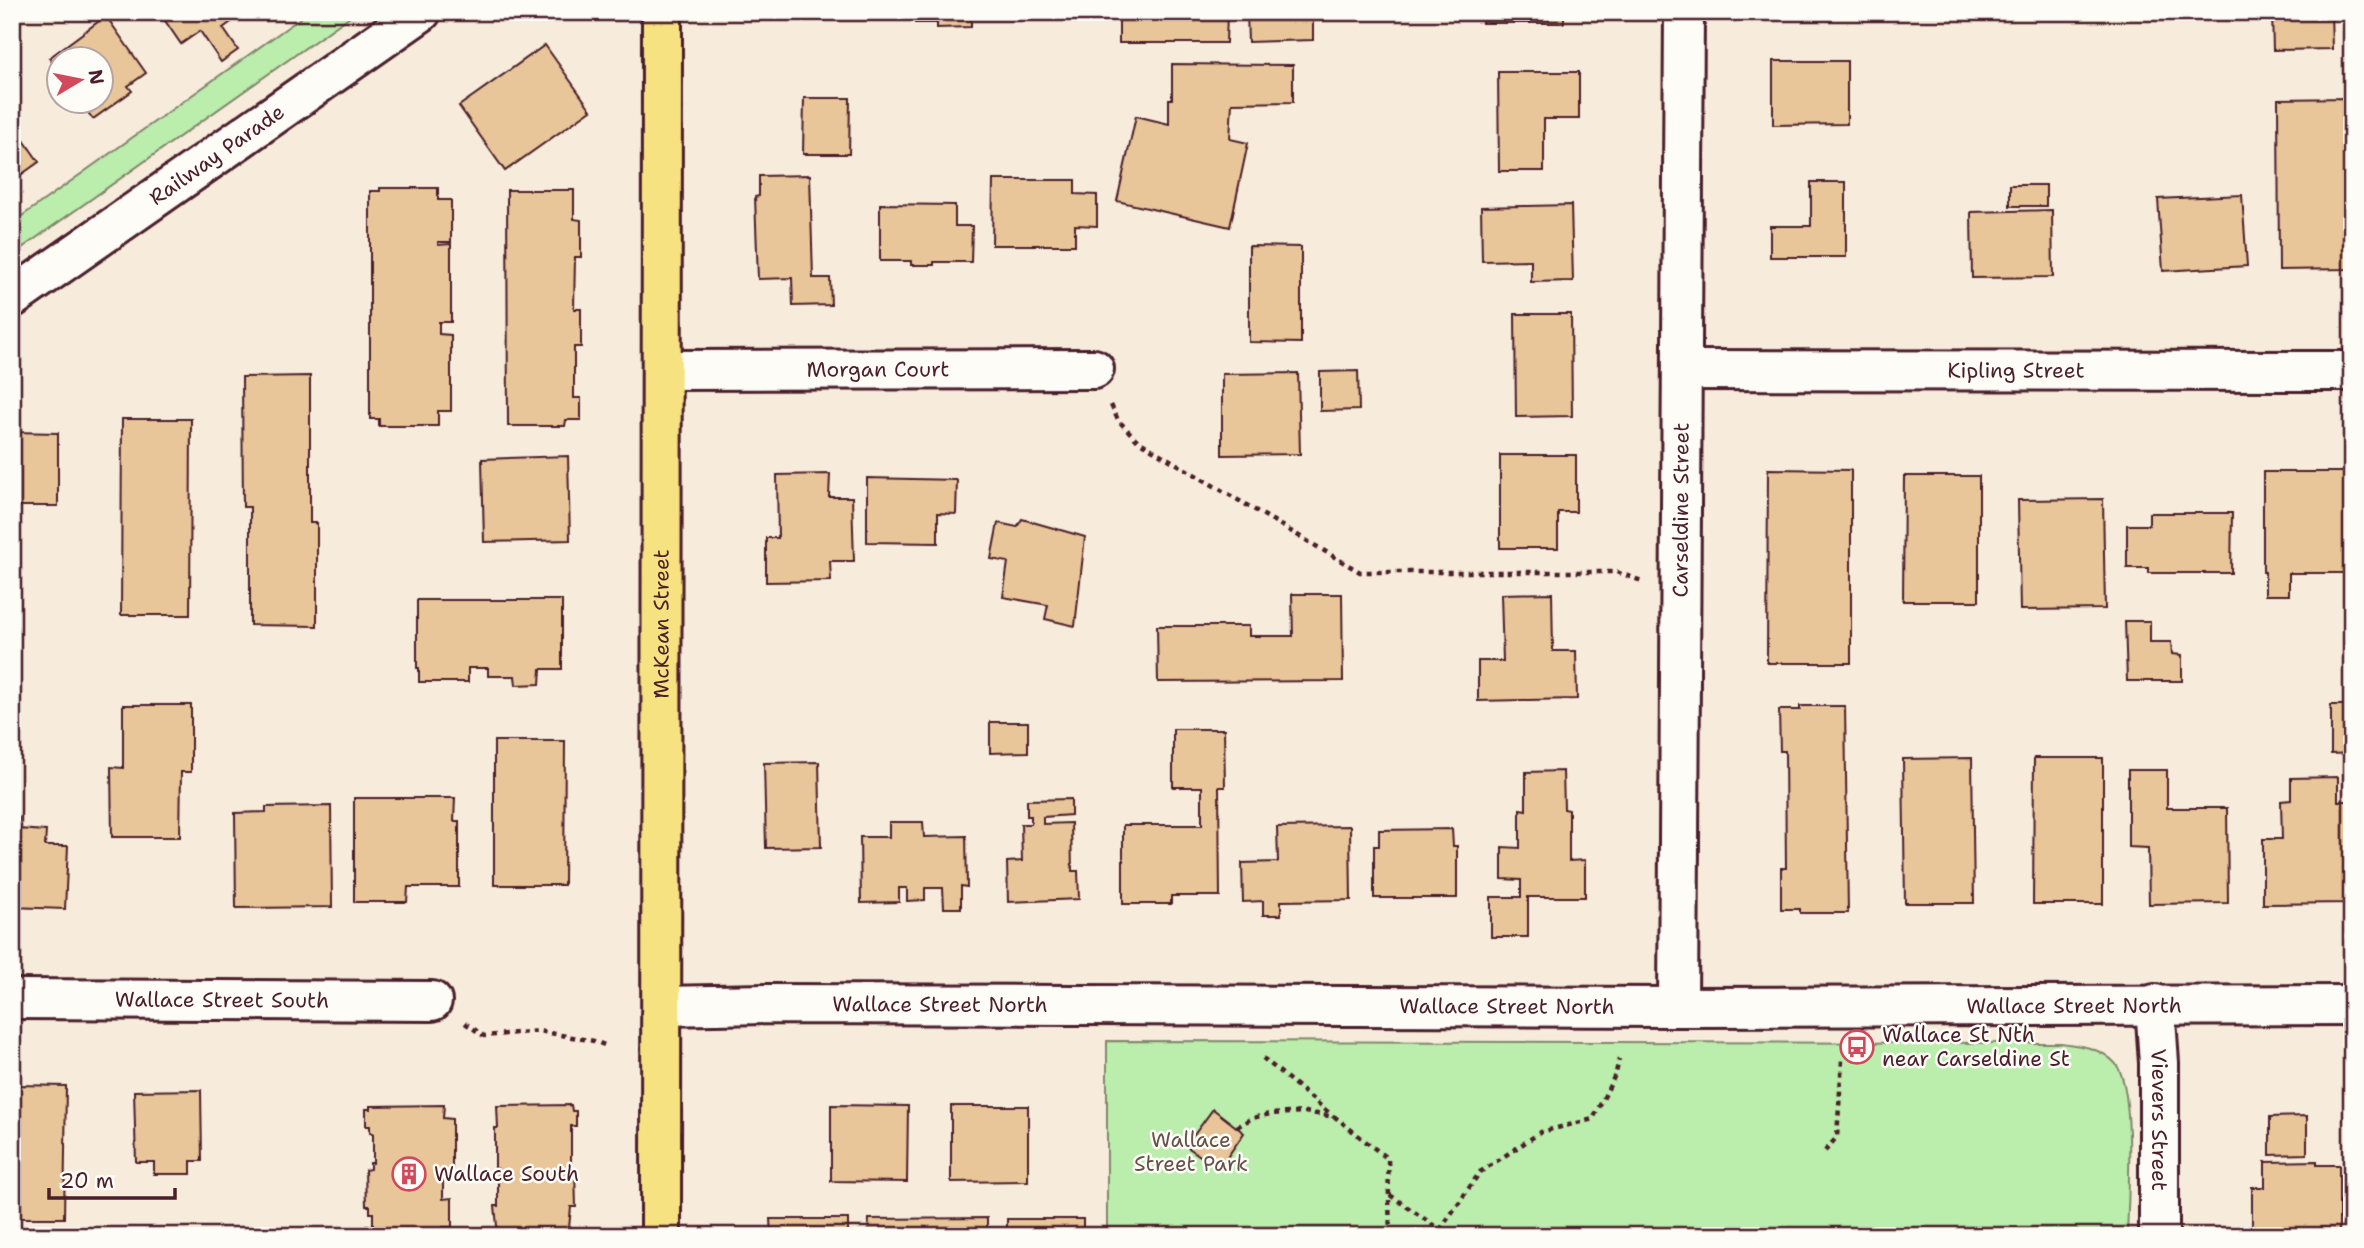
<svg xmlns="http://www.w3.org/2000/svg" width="2364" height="1248" font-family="'Shantell Sans',sans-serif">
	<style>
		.green { fill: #bbedac; stroke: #82866c; stroke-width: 2 }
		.building { fill: #e8c699; stroke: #4a1f2b; stroke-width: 2 }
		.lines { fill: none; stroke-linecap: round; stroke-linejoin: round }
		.minor-casing { stroke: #4a1f2b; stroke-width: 44 }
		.major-casing { stroke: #4a1f2b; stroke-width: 44 }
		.path { stroke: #4a1f2b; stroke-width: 4.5; stroke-dasharray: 5 5; stroke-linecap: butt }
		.minor { stroke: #fdfcf7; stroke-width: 38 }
		.major { stroke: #f7e281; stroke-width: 38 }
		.labels { text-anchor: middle; stroke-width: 5; stroke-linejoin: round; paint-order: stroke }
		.street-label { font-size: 21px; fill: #4a1f2b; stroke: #fdfcf7 }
		.poi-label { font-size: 21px; fill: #4a1f2b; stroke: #fdfcf7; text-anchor: start }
		.park-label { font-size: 21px; fill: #66524b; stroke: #fdfcf7 }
	</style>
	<rect width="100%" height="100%" fill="#f7ecdb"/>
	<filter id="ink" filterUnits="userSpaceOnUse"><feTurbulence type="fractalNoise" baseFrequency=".0143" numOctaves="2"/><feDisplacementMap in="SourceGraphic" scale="14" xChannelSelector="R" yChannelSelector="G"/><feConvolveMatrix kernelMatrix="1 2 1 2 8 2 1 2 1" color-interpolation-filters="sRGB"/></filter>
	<g filter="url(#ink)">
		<g class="green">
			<polygon points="309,12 356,12 12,255 12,223"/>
			<path d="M1107,1041l953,2c21,3 40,4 55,20 21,23 13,138 12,173h-1020z"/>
		</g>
		<g class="building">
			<polygon points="159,12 245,12 223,28 238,50 221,62 200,31 181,44"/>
			<polygon points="915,12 971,12 971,27 937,28 937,23 915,23"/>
			<polygon points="1119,12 1227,12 1226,43 1119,43"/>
			<polygon points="1247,12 1313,12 1313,40 1248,42"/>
			<rect x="1482" y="12" width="82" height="11"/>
			<polygon points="2272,12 2331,12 2332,49 2273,50"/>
			<polygon points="106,16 146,73 128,86 132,91 93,119 80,102 102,102 102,60 60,60 60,72 49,58"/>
			<polygon points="545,45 591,110 505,171 459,106"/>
			<polygon points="1773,61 1847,61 1847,124 1773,125"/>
			<polygon points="1172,64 1293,65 1293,102 1232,103 1230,139 1248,143 1230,227 1117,201 1136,116 1169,124 1169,99 1172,99"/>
			<polygon points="1498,72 1579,72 1579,119 1544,119 1544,171 1499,171"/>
			<polygon points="804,98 850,98 849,154 803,154"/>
			<polygon points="2348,98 2348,269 2279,270 2278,99"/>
			<polygon points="12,123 39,162 12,181"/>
			<polygon points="810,175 813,278 830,278 831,305 793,306 792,278 758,279 755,197 759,196 759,176"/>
			<polygon points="993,180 1075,180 1075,194 1097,195 1097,226 1075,225 1075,245 992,245"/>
			<polygon points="1811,182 1846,182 1846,257 1770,257 1770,226 1811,226"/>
			<rect x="2010" y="185" width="36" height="21"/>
			<polygon points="380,188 438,188 438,200 451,200 451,242 438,242 438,245 451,244 451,322 439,322 439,334 451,335 451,411 438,411 438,426 379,426 379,419 370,419 370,191 380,191"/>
			<polygon points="507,190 574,190 574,219 581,220 581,257 575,257 574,309 581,309 581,347 574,347 574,398 581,398 581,420 566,420 565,426 508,426"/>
			<polygon points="2242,195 2247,266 2163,271 2158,199"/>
			<polygon points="880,204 955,205 955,226 972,226 971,262 934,262 934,265 911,265 911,261 880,261"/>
			<polygon points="1571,205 1573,281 1531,282 1531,260 1482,261 1481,207"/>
			<polygon points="2052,210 2053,277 1972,278 1971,212"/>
			<polygon points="1249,246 1301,247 1301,343 1249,342"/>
			<polygon points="1515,314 1571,314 1572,416 1516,417"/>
			<polygon points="1358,371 1359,410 1320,411 1320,372"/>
			<polygon points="1298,373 1300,454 1222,455 1222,374"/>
			<polygon points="310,376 310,523 317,523 317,626 250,625 250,507 243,507 242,377"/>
			<polygon points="122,419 191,419 190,615 121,615"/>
			<polygon points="12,432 58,433 58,506 12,506"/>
			<polygon points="1500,455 1576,455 1576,512 1558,512 1558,548 1500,548"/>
			<polygon points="568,456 570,540 484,542 482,459"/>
			<polygon points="1768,469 1851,470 1851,663 1767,663"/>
			<polygon points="2263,472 2352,472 2352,573 2289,573 2289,595 2265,595 2265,572 2263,572"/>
			<polygon points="830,474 829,497 852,497 854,561 830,561 831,581 766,582 766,538 778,538 777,475"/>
			<polygon points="1904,476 1979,476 1979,601 1903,601"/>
			<polygon points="867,478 957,480 956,514 938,513 938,543 867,542"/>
			<polygon points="2103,499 2105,609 2020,610 2018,500"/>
			<polygon points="2149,513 2232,513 2231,573 2149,573 2149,568 2127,568 2127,525 2149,525"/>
			<polygon points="1022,519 1085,537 1075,626 1045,619 1048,605 1003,597 1008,562 991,559 998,523 1017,527"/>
			<polygon points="1552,593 1553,651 1576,651 1577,699 1478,701 1478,661 1503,661 1501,594"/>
			<polygon points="1292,594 1342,594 1343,681 1158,682 1157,626 1249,626 1249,636 1293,636"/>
			<polygon points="417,600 562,600 562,669 541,669 540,684 516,685 515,676 488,676 488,668 468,668 468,682 419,682 419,668 417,668"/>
			<polygon points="2125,621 2150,621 2150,642 2171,642 2172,654 2182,655 2182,681 2127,681"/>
			<polygon points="123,705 191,705 191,772 181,772 180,837 112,837 111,767 123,768"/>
			<polygon points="2331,705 2352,705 2352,753 2331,754"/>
			<polygon points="1800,706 1845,706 1848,913 1800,913 1800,909 1781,909 1781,868 1786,868 1785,751 1780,751 1779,710 1800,710"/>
			<polygon points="990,722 1028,722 1028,752 990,753"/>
			<polygon points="1173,729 1224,729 1225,787 1219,787 1220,896 1171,896 1171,904 1123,904 1123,825 1202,825 1202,787 1173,787"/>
			<polygon points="494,741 565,741 564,885 494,885"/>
			<polygon points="1972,758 1974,903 1905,903 1903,759"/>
			<polygon points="2034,758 2103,758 2103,904 2033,904"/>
			<polygon points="819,762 821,847 766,848 764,763"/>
			<polygon points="2128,770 2167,770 2167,808 2227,808 2228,903 2149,904 2148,848 2128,847"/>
			<polygon points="1563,771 1564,809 1569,810 1569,861 1585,860 1585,897 1528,897 1528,937 1491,937 1491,897 1521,897 1521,880 1502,879 1502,847 1520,848 1520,809 1526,810 1526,772"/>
			<polygon points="2338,777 2338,801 2352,801 2352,903 2263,904 2263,839 2282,839 2281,801 2291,800 2291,778"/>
			<polygon points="354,798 455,798 454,821 459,821 459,887 408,887 407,902 354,902"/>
			<polygon points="1071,799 1071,815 1043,817 1043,824 1071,823 1072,871 1078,871 1079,899 1008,902 1007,862 1022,861 1021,824 1031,824 1031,816 1027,816 1027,800"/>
			<polygon points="331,806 332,907 236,908 235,813 266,812 266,807"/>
			<polygon points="12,818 19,818 18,829 46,831 45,846 68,846 65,909 12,907"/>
			<polygon points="889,822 923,822 924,837 966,836 967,887 961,886 961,908 944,908 943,888 925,888 925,900 907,901 907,888 899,888 899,902 861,903 860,837 889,837"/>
			<polygon points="1350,826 1351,900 1281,901 1281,915 1263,915 1263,901 1243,902 1242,863 1278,862 1277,827"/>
			<polygon points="1452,829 1453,846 1457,846 1457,898 1374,898 1374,846 1379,846 1379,830"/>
			<polygon points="17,1085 66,1086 64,1218 14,1218"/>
			<polygon points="201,1090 202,1161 191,1161 191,1174 154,1174 154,1162 136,1162 134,1091"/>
			<polygon points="444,1105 443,1118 452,1119 452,1178 443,1178 443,1199 452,1198 452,1227 443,1227 443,1236 366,1236 366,1226 373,1226 373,1213 370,1213 370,1206 366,1206 365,1170 370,1169 370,1163 373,1163 373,1133 370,1133 370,1126 366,1126 366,1109 370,1109 370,1106"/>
			<polygon points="571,1105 572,1111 576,1111 576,1126 571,1126 571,1170 575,1169 576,1207 571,1207 569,1228 576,1228 576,1236 498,1236 495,1206 498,1206 498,1169 495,1168 495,1128 498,1128 497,1106"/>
			<polygon points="831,1105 908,1106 907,1182 831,1181"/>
			<polygon points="951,1106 1028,1106 1028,1181 951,1182"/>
			<polygon points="1213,1109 1244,1133 1219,1169 1186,1146"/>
			<polygon points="2307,1116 2307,1154 2270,1155 2270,1117"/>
			<polygon points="2317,1161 2317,1165 2339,1165 2339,1236 2252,1236 2252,1187 2265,1187 2265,1162"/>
			<polygon points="987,1218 987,1236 868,1236 869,1219"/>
			<polygon points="770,1219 848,1219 848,1236 771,1236"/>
			<rect x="1007" y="1219" width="76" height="17"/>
		</g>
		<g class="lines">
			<defs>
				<g id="minor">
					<path id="s1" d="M12,298l409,-286"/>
					<path id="s2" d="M663,370l431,-1"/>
					<path id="s3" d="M1682,370l670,1"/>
					<path id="s4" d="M12,999l420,2"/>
					<path id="s5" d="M2155,1004l4,59v173"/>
					<path id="s6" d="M662,1006l104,-2 912,3 674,-2"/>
					<path id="s7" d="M1678,1007l6,-995"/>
				</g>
				<g id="major">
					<path id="s8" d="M661,1236l1,-1224"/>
				</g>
			</defs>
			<use href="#minor" class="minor-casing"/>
			<use href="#major" class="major-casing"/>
			<g class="path">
				<polyline points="1111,405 1118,420 1138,441 1360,572 1616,572 1642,581"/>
				<polyline points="465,1023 484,1036 539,1031 594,1041 607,1046"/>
				<polyline points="1263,1058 1334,1117"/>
				<polyline points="1237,1127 1252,1118 1270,1114 1305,1112 1335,1117 1388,1159 1390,1236"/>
				<polyline points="1825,1151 1837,1137 1842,1060"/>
				<polyline points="1390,1195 1449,1236"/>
				<polyline points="1440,1230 1480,1172 1541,1132 1593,1119 1616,1073 1619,1059"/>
			</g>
			<use href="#minor" class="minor"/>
			<use href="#major" class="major"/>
		</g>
	</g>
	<defs>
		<symbol id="bus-ring" viewBox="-11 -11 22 22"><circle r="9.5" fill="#fdfcf7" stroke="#d1495b" stroke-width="1.5"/><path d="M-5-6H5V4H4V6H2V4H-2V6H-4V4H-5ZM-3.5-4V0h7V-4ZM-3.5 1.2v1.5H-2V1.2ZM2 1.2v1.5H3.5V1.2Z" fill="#d1495b"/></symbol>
		<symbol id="building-ring" viewBox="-11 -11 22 22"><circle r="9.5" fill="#fdfcf7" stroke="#d1495b" stroke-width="1.5"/><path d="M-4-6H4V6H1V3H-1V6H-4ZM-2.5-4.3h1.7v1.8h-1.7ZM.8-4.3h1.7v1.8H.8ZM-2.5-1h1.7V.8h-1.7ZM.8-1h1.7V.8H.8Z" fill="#d1495b"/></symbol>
	</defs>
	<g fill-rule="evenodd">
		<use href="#bus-ring" x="1838" y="1028" width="38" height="38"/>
		<use href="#building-ring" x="390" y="1155" width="38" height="38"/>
	</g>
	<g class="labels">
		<g class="street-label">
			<text dy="7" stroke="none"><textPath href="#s1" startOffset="250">Railway Parade</textPath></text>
			<text dy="7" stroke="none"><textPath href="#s2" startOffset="215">Morgan Court</textPath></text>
			<text dy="7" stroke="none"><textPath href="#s3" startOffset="334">Kipling Street</textPath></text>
			<text dy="7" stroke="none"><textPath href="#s7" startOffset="497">Carseldine Street</textPath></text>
			<text dy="7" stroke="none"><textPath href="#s8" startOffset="612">McKean Street</textPath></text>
			<text dy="7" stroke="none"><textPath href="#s4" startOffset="210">Wallace Street South</textPath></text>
			<text dy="7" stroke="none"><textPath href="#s6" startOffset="278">Wallace Street North</textPath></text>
			<text dy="7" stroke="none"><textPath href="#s6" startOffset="1412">Wallace Street North</textPath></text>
			<text dy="7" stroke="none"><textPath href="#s6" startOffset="845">Wallace Street North</textPath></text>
			<text dy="7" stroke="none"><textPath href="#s5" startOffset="116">Vievers Street</textPath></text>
		</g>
		<g class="poi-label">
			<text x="1882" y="1042">Wallace St Nth<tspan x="1882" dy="24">near Carseldine St</tspan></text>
			<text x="434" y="1181">Wallace South</text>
		</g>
		<g class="park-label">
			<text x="1191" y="1147">Wallace<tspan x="1191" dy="24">Street Park</tspan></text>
		</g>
	</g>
	<rect width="2364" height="1248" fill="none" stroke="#fdfcf7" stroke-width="42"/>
	<rect x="21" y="21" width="2322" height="1206" fill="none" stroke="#4a1f2b" stroke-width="2.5" filter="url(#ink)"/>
	<g transform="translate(80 80) rotate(80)"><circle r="33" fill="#fdfcf7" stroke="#b5a4a5" stroke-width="2"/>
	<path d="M0-5L12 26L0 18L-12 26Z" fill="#d1495b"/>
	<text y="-10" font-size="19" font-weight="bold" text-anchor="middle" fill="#4a1f2b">N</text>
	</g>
	<path d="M49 1188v10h126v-10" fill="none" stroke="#4a1f2b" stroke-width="3.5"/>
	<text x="60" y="1188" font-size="21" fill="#4a1f2b" stroke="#fdfcf7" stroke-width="5" paint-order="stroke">20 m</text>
</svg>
